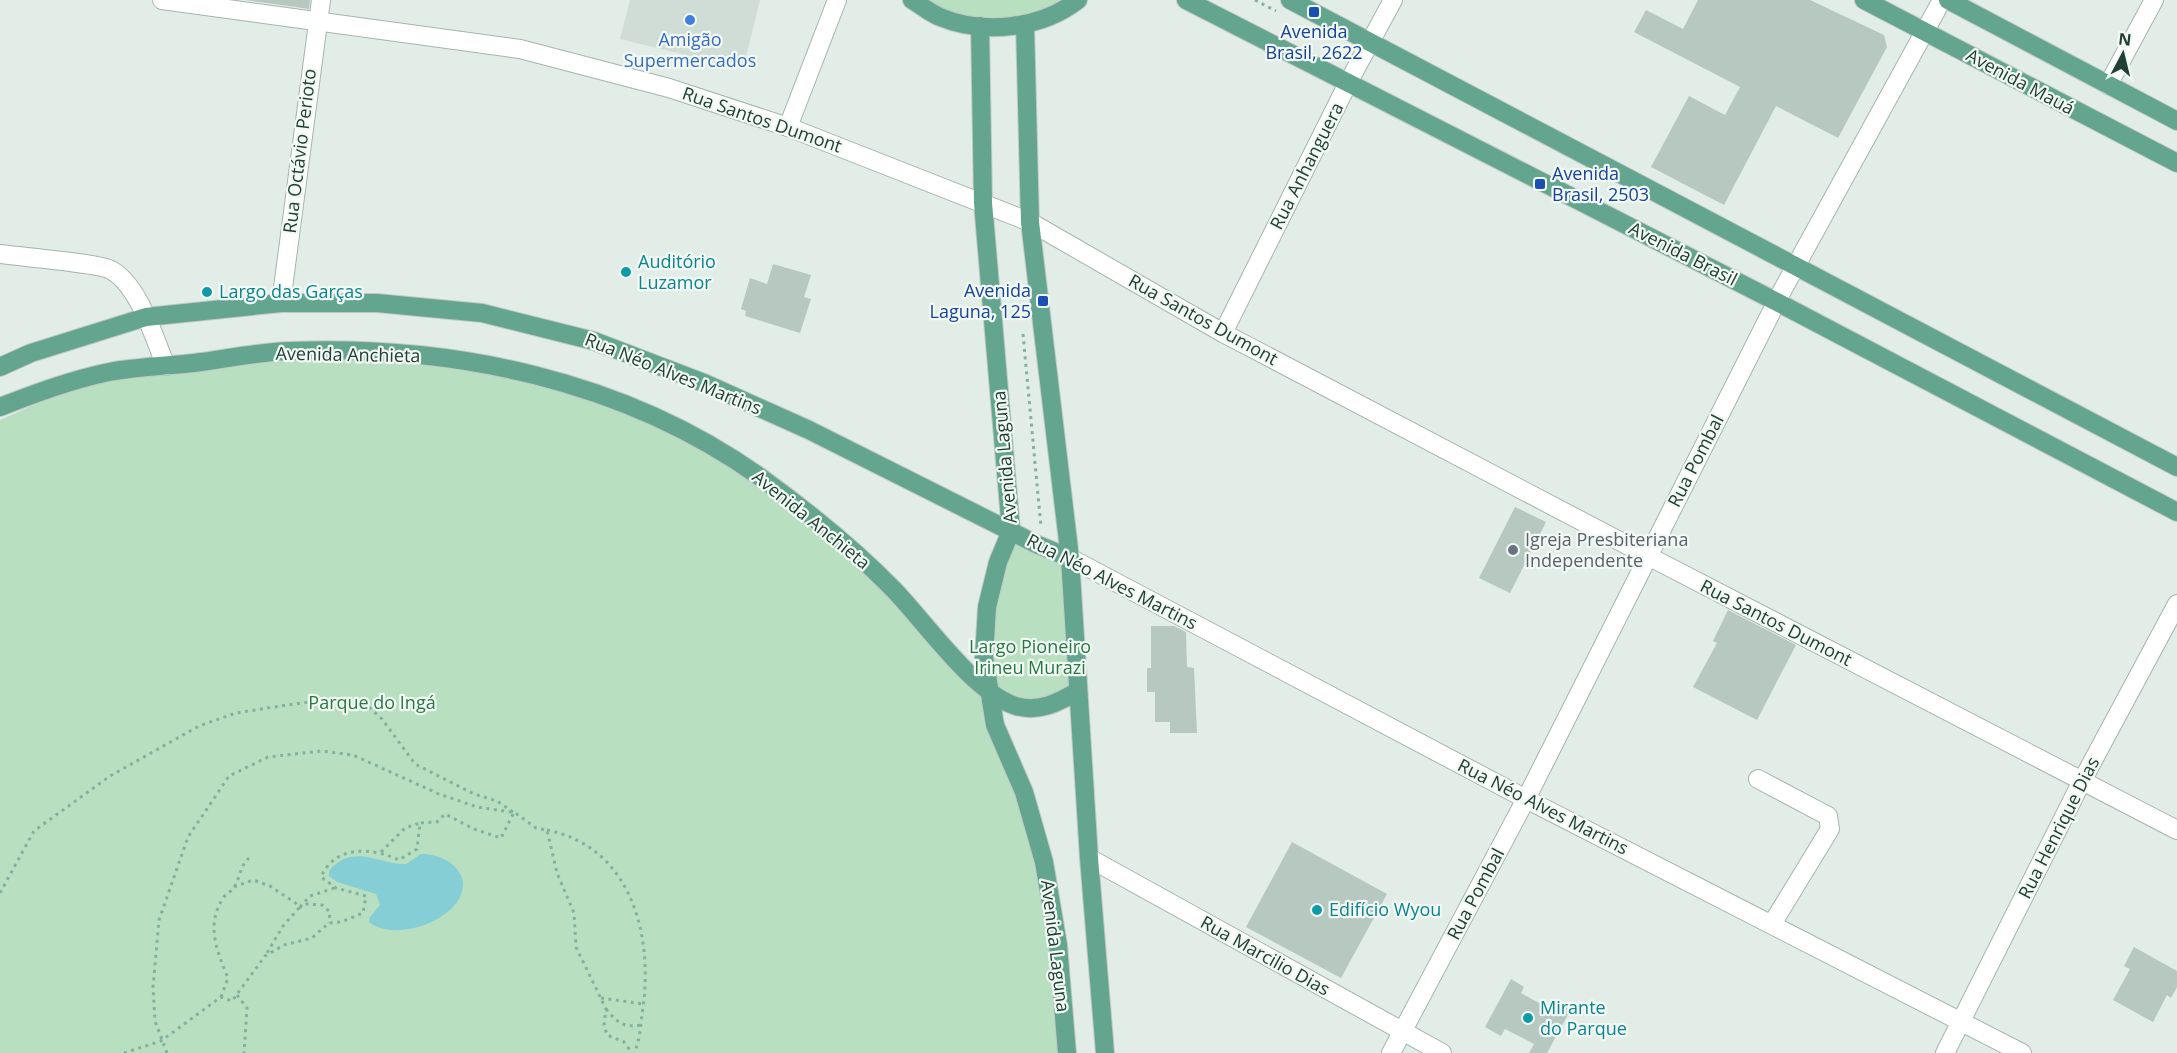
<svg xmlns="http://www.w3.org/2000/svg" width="2177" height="1053" font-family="'Open Sans',sans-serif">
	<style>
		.built { fill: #d0ddd6 }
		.green { fill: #b9dfc1 }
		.water { fill: #86ced5 }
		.building { fill: #b7c8c0 }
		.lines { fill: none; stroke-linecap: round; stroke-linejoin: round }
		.minor-casing { stroke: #a4b5ae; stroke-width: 20 }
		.major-casing { stroke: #c1c9c6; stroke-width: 20 }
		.path { stroke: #80b29f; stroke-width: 3; stroke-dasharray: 3 4.5; stroke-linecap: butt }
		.minor { stroke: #fff; stroke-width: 18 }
		.major { stroke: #64a58f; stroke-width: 18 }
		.transit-dot { fill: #1a4fb4; stroke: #f2f9f5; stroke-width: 2 }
		.shop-dot { fill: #3f7fe0; stroke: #f2f9f5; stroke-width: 2 }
		.culture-dot { fill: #0f9aa8; stroke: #f2f9f5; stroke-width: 2 }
		.worship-dot { fill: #6b7280; stroke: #f2f9f5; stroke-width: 2 }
		.labels { text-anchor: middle; stroke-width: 4.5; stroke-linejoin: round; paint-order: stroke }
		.transit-label { font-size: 18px; fill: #164399; stroke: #f2f9f5 }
		.shop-label { font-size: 18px; fill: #366cbe; stroke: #f2f9f5 }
		.street-label { font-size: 18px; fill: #213f34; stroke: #f2f9f5 }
		.culture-label { font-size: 18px; fill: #0d838f; stroke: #f2f9f5; text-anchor: start }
		.worship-label { font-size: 18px; fill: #5b616d; stroke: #f2f9f5; text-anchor: start }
		.park-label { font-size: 18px; fill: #287842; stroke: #f2f9f5 }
	</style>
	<rect width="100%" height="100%" fill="#e2ede7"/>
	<polygon class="built" points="630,0 760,0 743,69 620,39"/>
	<g class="green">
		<polygon points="912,0 1078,0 980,26"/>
		<polygon points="287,351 507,367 684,429 830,532 988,690 984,657 1011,531 1070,558 1078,691 1048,707 990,692 1024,792 1067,1053 0,1053 0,420 56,395 112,377"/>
	</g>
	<path class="water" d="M421,854c24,-1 53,19 38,45 -14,25 -66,42 -90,23l1,-5 10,-12 -4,-11 -39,-12 -8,-6v-5c24,-29 50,-6 77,-7z"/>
	<g class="building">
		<polygon points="245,0 310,0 309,9"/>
		<polygon points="1698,0 1810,0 1884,35 1887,47 1838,138 1776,106 1724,205 1651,167 1689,96 1725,115 1740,87 1634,32 1646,10 1683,29"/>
		<polygon points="773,264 811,275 804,297 811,299 800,333 745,316 746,311 741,309 750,278 767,284"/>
		<polygon points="1515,507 1546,522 1510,593 1479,578"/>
		<polygon points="1728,610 1796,645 1757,720 1693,687 1717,643 1713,641"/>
		<polygon points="1151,626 1174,626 1186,632 1187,667 1194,668 1197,733 1170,733 1170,722 1155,722 1155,692 1147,692 1147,668 1151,668"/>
		<polygon points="1292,842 1387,894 1341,978 1246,927"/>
		<polygon points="2134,947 2177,971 2177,987 2171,998 2167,995 2153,1022 2113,1000 2130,969 2124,966"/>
		<polygon points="1511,979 1524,987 1521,993 1552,1010 1556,1001 1571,1009 1547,1053 1529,1053 1534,1044 1505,1029 1501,1036 1485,1027"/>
	</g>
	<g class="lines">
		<defs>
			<g id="minor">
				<polyline points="162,0 520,49 669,88 788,127 1030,222 1223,333 1648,556 2177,830"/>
				<polyline points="2108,85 2154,0"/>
				<polyline points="788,127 837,0"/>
				<path d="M0,254c20,3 99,9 111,16 28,15 43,68 55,96"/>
				<polyline points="281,303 321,0"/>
				<polyline points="1223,333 1349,81 1393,0"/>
				<polyline points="1070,558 1526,799 2022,1053"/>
				<polyline points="1758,779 1828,816 1830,829 1772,924"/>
				<polyline points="1089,858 1442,1053"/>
				<polyline points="1391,1053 1526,799 1782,291 1942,0"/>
				<polyline points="1945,1053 2082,781 2177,604"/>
			</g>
			<g id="major">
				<path d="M912,0c9,5 18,13 28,17 43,18 101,12 138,-17"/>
				<polyline points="1186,0 1777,302 2177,512"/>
				<polyline points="1290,0 2177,467"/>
				<polyline points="1864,0 2177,163"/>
				<polyline points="1948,0 2177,121"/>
				<polyline points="1025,24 1030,222 1070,558 1089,858 1105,1053"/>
				<polyline points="980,26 983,203 1011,531 998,562 987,607 984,657 995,725 1024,792 1044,862 1058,945 1067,1053"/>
				<polyline points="0,367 31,353 146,317 281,303 377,303 482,313 594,341 704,383 809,430 1036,544 1070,558"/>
				<path d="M0,407c36,-14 71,-27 109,-35 28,-5 57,-6 85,-9 31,-4 64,-11 96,-12 164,-6 334,29 470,126 47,34 94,72 134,113 31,32 80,103 122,116 23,7 43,-4 62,-15"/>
			</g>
		</defs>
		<use href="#minor" class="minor-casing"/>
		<use href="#major" class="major-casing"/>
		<g class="path">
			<polyline points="1255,0 1276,11"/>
			<polyline points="1023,334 1041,527"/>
			<path d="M547,830c84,17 106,104 96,178 -3,17 -2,30 -9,45"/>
			<polyline points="381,852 405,828 420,823"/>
			<polyline points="234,887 253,880 270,886 297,904 299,908 283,926 267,953"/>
			<polyline points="0,893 34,831 110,776 199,726 236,713 287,705 326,700 361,700 382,719 415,764 474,794 497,801 513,812"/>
			<polyline points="300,907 310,896 335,888"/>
			<polyline points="299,908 307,904 322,905 330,912 329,923"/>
			<polyline points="237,995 247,1008 244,1053"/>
			<path d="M221,997l7,-19c-11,-27 -23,-54 -4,-81 3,-4 8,-6 10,-10 7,-10 5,-20 15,-29"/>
			<polyline points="601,998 643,1004"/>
			<path d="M606,1009c12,14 17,19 35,16"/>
			<path d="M124,1053l37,-12 60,-44 11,4 33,-45 19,-11 28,-7 17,-15 12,-1 22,-9 3,-17 -30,-8 -15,-11c14,-32 50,-30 78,-17l18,-11 3,-26 17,-1 8,-8 29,15 27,9 13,-26 22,16 11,2 10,43 17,40 2,34 30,62 -2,16 3,10 17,7 8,11"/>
			<polyline points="167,1053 155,1021 153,987 159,920 188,837 229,776 268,757 321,751 353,755 439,794 477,807 511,812"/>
		</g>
		<use href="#minor" class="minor"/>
		<use href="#major" class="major"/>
	</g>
	<g class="transit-dot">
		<rect x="1308" y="6" width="12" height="12" rx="3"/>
		<rect x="1534" y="178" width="12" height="12" rx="3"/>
		<rect x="1037" y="295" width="12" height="12" rx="3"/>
	</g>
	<circle class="shop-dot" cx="690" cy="20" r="6"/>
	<g class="culture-dot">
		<circle cx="626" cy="272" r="6"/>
		<circle cx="207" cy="292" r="6"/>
		<circle cx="1317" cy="910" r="6"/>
		<circle cx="1528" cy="1018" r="6"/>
	</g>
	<circle class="worship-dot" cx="1513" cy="550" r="6"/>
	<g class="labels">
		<g class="transit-label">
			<text x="1314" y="38">Avenida<tspan x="1314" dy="21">Brasil, 2622</tspan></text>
			<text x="1552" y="180" text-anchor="start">Avenida<tspan x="1552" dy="21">Brasil, 2503</tspan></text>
			<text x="1031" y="297" text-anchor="end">Avenida<tspan x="1031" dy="21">Laguna, 125</tspan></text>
		</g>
		<g class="shop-label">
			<text x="690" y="46">Amigão<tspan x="690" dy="21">Supermercados</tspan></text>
		</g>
		<g class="street-label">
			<text transform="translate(2020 82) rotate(28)" y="6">Avenida Mauá</text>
			<text transform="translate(762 120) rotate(19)" y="6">Rua Santos Dumont</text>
			<text transform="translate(300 151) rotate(-83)" y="6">Rua Octávio Perioto</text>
			<text transform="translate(1307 166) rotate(-63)" y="6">Rua Anhanguera</text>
			<text transform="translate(1683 254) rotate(27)" y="6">Avenida Brasil</text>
			<text transform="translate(1203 320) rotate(29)" y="6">Rua Santos Dumont</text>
			<text transform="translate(348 355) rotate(1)" y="6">Avenida Anchieta</text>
			<text transform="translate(673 374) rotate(22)" y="6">Rua Néo Alves Martins</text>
			<text transform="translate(1005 457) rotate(-95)" y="6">Avenida Laguna</text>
			<text transform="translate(1696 461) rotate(-63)" y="6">Rua Pombal</text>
			<text transform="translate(811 520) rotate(39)" y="6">Avenida Anchieta</text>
			<text transform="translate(1112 582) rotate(27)" y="6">Rua Néo Alves Martins</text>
			<text transform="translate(1776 623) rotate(27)" y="6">Rua Santos Dumont</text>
			<text transform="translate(1543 807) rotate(27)" y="6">Rua Néo Alves Martins</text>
			<text transform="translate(2059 828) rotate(-63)" y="6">Rua Henrique Dias</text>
			<text transform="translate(1476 894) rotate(-62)" y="6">Rua Pombal</text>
			<text transform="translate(1055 946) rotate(83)" y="6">Avenida Laguna</text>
			<text transform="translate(1265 956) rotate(29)" y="6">Rua Marcilio Dias</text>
		</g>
		<g class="culture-label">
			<text x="638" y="268">Auditório<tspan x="638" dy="21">Luzamor</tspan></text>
			<text x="219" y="298">Largo das Garças</text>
			<text x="1329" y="916">Edifício Wyou</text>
			<text x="1540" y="1014">Mirante<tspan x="1540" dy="21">do Parque</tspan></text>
		</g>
		<g class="worship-label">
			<text x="1525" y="546">Igreja Presbiteriana<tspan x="1525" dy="21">Independente</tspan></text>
		</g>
		<g class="park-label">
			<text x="1030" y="653">Largo Pioneiro<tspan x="1030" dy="21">Irineu Murazi</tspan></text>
			<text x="372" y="709">Parque do Ingá</text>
		</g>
	</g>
	<g transform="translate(2123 54) rotate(7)" stroke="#f2f9f5" stroke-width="4.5" paint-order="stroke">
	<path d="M0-4.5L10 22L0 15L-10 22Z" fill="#213f34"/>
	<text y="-9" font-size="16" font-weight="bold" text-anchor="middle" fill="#213f34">N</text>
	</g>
</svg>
